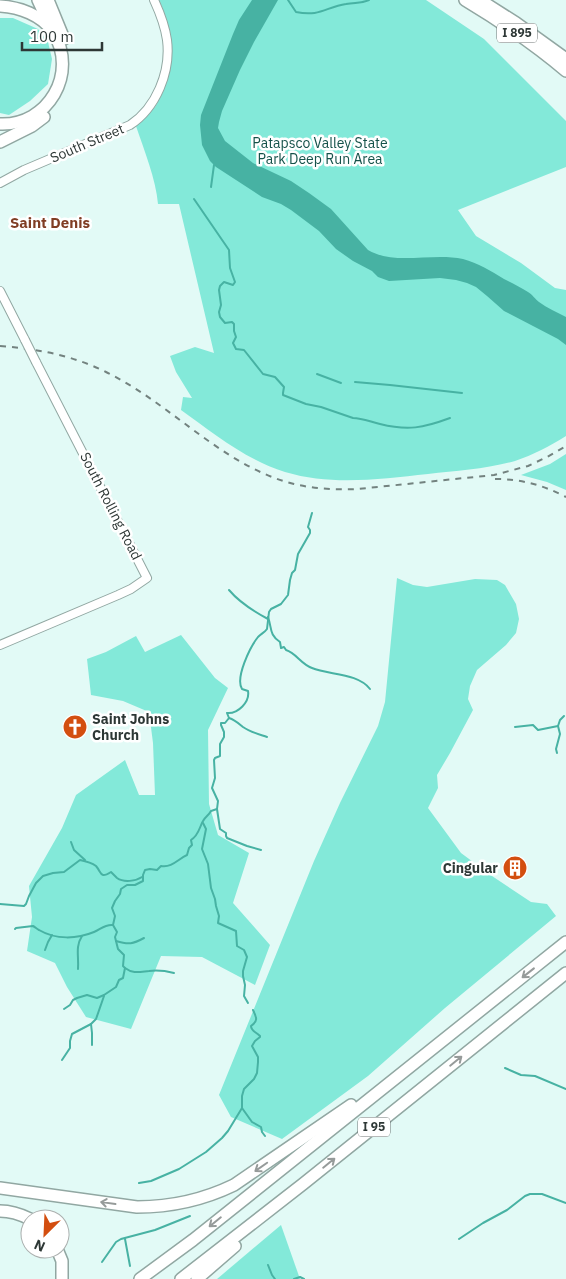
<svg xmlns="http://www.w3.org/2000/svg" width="566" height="1279" font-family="'IBM Plex Sans',sans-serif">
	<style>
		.green { fill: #83e9d9 }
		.water { fill: #47b2a3 }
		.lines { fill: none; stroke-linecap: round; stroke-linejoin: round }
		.stream { stroke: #47b2a3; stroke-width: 2 }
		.minor-casing { stroke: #91a7a2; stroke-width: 10 }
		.highway-casing { stroke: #91a7a2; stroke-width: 14 }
		.minor { stroke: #fff; stroke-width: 8 }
		.highway { stroke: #fff; stroke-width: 11 }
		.rail { stroke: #73827f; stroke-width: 2; stroke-dasharray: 6 6; stroke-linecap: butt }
		.minor-bridge-casing { stroke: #91a7a2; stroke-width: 10; stroke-linecap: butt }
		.minor-bridge { stroke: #fff; stroke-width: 8 }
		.oneway { stroke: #969b9a }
		.labels { text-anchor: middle; stroke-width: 5; stroke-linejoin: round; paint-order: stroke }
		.shield { fill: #fff; stroke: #6c7372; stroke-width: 1 }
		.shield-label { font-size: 12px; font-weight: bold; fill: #2d3735 }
		.street-label { font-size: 14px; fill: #2d3735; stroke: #fff }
		.park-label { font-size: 14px; fill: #15524a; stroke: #fff }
		.poi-label { font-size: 14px; font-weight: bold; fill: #2d3735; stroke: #fff; text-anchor: start }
		.neighbourhood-label { font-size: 15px; font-weight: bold; fill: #803d24; stroke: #fff }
	</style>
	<rect width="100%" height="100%" fill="#e2faf6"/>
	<g class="green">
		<path d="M159,0h267l58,39 82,82v46l-108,43 18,26 45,27 34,25 11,2v146c-16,10 -33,19 -51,25 -28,8 -58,10 -87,13 -48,5 -96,12 -143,-2 -39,-12 -72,-39 -104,-62l2,-13 9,1 -16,-26 -6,-16 25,-9 19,6 -35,-149h-21c-2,-25 -14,-54 -22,-78 7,-6 13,-12 19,-19 4,-6 6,-14 9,-21 11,-30 8,-58 -5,-86z"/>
		<polygon points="0,18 13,18 38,29 48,42 52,59 48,84 30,101 9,115 0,113"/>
		<polygon points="566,454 566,490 547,482 521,475 550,464"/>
		<polygon points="397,578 413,585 427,587 475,579 497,580 505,585 516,604 519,619 516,633 506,645 477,670 470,686 468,699 473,710 450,753 437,775 438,788 428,808 461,853 492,876 531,902 547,904 556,916 445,1008 368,1076 282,1139 231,1117 219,1095 314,861 340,803 378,726 385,702"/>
		<polygon points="181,635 215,678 228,688 208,730 209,804 218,835 249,853 233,903 270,945 255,985 202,957 161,956 131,1029 86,1017 67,987 55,963 27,951 32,917 29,886 62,828 76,795 125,760 139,795 155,795 153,743 149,712 123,701 91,695 87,659 106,652 136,636 145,652"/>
		<polygon points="281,1225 300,1279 217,1279"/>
	</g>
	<path class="water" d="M252,0h26l-24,42 -14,28 -18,41 -3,11 -1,6 7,13 28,22 38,18 18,12 22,16 37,41c27,16 64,2 95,9 15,4 28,12 41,20 8,4 16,8 24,13 4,2 7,7 11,10 8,6 18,10 27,15v28l-8,-6 -54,-28 -17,-15 -11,-9 -9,-4 -11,-3 -16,-2 -51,3 -11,-4 -6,-6 -19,-10 -17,-12 -17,-18 -28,-21 -10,-6 -19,-7 -46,-30 -6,-6 -8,-16 -2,-20 1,-10 32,-81 6,-14z"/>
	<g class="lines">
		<g class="stream">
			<path d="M288,0l8,12c24,5 30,-5 50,-8 9,-2 14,0 23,-4"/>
			<polyline points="211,187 214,165"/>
			<path d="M194,199l35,51 1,18 5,14 -2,3 -9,-3 -4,4 -1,4 2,15 -2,7 1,5 5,6 7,-1 2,2v7l2,6 -3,6 3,6 8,1 19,24 12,3 9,10 -1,6v2l23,9 15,3 32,11c9,0 18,4 27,6 28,7 43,4 70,-6"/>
			<polyline points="317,374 341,383"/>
			<polyline points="355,382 390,385 462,393"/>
			<path d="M229,590c11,13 24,21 39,29"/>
			<path d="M268,617c4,11 1,18 12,25l1,6 3,-1 2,3c10,3 15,14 26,18 17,7 46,5 58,21"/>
			<path d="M229,718c6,2 9,5 14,9 7,5 15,7 24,10"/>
			<polyline points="515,727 533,725 538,730 558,726"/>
			<polyline points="557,753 556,749 560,734 558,726 560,720 564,716"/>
			<polyline points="203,823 206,829 202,849 208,864 211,888 215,899 216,906 219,916 218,923 236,931 237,946 244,950 247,957 243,971 243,976 245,985 244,996 248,1003"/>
			<polyline points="71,842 74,850 85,860"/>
			<path d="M261,850l-14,-4 -20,-8 -1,-2v-3l-6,-4 -3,-20 1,-8 -6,-13 3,-10 -1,-18 1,-2 5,-2v-12l4,-7v-5l-3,-7v-2h4l4,-5 -2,-5c11,1 23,-11 21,-22l-6,-2c-7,-11 8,-42 16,-52 3,-3 7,-5 9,-8l2,-17 2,-3 10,-5 7,-9 2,-15 2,-7 3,-3 3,-16 12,-21v-3l-2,-3 4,-14"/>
			<path d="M0,904l24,2 2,-2 3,-8 7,-13 7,-7 10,-3 11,-1 16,-12c5,1 12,3 16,6 6,7 4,13 15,6 2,2 4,4 6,6 7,5 19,3 25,-1"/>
			<path d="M113,925l2,-9 -3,-8 3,-7 5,-7 1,-5 6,-4h8l8,-4v-6l2,-5 5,-1 7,1 4,-4c11,2 17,-7 26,-11l2,-7 3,-3 -1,-5c8,-5 8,-12 12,-19 2,-4 6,-6 8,-10l6,-2"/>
			<path d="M15,929l1,-1 17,-2c2,1 4,3 6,4 17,10 38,9 55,2 7,-3 11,-8 19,-7"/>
			<path d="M116,941c13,4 17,3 28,-3"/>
			<polyline points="45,950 48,942 52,935"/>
			<path d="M125,968c8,6 14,4 24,3 8,-1 17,0 25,2"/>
			<path d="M78,969c1,-13 -3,-22 4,-33"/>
			<polyline points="64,1009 70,1005 73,1000 77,998 87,995 97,998 104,995 116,987 119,980 123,978 125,968 123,966 124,955 118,949 115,937 117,932 113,925"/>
			<polyline points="91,1024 92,1033 92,1045"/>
			<polyline points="62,1060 70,1048 70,1041 72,1034 91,1024 96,1019 104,996"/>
			<polyline points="505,1068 521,1075 535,1076 566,1089"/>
			<polyline points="242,1108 252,1122 261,1127 262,1132 265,1136"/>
			<path d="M139,1183l12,-2 28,-12 27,-17 16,-14 6,-7 14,-23v-12l2,-7 10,-10 3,-6 1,-11v-5l-6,-11 3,-5 5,-4v-1c-4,-4 -9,-5 -9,-10 7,-5 6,-8 2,-16"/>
			<polyline points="125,1239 130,1266"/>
			<polyline points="459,1239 483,1223 507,1210 525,1196 530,1194 542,1194 566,1203"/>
			<polyline points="102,1262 116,1242 121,1239 155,1230 190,1216"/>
			<polyline points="268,1265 272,1275 275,1279"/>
			<polyline points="294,1279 300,1277 304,1279"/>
		</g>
		<defs>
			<g id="minor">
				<path d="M0,183l24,-13 106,-45c26,-17 41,-53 37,-85 -2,-14 -7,-27 -13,-40"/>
				<polyline points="0,291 25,340"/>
				<polyline points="0,645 118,595 131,589 147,578 36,362"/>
			</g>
			<g id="highway">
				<polyline points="38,0 50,26"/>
				<polyline points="48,0 64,39"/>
				<path d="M465,0c35,21 69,44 101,71"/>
				<polyline points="480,0 516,23 566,59"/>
				<path d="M0,6c19,1 42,9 53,26 26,41 -5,94 -53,92"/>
				<polyline points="0,142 32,126 44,117"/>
				<path d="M0,1188l137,19c35,0 66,-7 97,-22l117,-80"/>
				<path d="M0,1211c11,0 20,3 30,8"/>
				<polyline points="57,1249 62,1261 62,1279"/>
				<polyline points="140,1279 193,1240 566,942"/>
				<polyline points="181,1279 303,1184 566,973"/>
				<polyline points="197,1279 235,1246"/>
			</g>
		</defs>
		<use href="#minor" class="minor-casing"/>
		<use href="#highway" class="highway-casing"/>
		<use href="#minor" class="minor"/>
		<use href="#highway" class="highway"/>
		<g class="rail">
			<path d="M0,346c37,3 72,9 106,26 66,32 116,94 188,112 21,5 43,6 64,5l136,-14 34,-9 19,-9 19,-11"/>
			<path d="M495,479c26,0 48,6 71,18"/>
		</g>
		<defs>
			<polyline id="minor-bridge" points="25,340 36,362"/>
		</defs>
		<use href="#minor-bridge" class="minor-bridge-casing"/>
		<use href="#minor-bridge" class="minor-bridge"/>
	</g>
	<defs><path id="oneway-shaft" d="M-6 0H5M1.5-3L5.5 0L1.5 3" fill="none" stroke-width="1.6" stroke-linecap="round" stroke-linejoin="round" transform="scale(1.25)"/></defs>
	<g class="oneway">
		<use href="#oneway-shaft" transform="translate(528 973) rotate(142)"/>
		<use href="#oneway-shaft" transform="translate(456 1061) rotate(-39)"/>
		<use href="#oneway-shaft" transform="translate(329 1163) rotate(-39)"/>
		<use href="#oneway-shaft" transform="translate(261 1167) rotate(145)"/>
		<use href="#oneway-shaft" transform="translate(108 1203) rotate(-172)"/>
		<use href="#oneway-shaft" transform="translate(215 1222) rotate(141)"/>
	</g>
	<defs>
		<symbol id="church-disc" viewBox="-11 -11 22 22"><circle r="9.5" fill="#d34e0f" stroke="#fff"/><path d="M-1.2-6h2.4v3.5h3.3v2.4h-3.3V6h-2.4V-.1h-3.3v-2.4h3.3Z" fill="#fff"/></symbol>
		<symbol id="building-disc" viewBox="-11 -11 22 22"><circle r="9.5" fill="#d34e0f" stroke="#fff"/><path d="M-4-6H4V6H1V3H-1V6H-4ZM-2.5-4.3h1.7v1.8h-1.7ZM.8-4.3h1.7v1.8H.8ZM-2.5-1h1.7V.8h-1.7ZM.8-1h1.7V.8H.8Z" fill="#fff"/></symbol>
	</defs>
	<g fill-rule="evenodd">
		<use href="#church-disc" x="61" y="713" width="28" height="28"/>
		<use href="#building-disc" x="501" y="854" width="28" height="28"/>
	</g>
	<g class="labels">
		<g class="shield">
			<rect x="497" y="23.5" width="40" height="19" rx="4"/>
			<rect x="358" y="1117.5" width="32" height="19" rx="4"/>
		</g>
		<g class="shield-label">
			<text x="517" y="37">I 895</text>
			<text x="374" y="1131">I 95</text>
		</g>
		<g class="street-label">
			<text transform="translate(87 143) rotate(-23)" y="5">South Street</text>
			<text transform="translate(111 506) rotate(63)" y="5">South Rolling Road</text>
		</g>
		<g class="park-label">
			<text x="320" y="148">Patapsco Valley State<tspan x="320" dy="16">Park Deep Run Area</tspan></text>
		</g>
		<g class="poi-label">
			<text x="92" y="724">Saint Johns<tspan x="92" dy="16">Church</tspan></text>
			<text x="498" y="873" text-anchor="end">Cingular</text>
		</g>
		<g class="neighbourhood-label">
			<text x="50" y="228">Saint Denis</text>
		</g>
	</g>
	<g transform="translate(45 1234) rotate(204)"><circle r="24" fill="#ffffff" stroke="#abafae"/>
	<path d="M0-4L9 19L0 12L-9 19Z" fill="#d34e0f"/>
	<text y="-8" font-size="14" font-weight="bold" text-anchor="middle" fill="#2d3735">N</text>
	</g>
	<path d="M22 42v8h80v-8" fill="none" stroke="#2d3735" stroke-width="2.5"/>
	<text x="30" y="42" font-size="15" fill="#2d3735" stroke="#ffffff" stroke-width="4" paint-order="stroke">100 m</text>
</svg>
